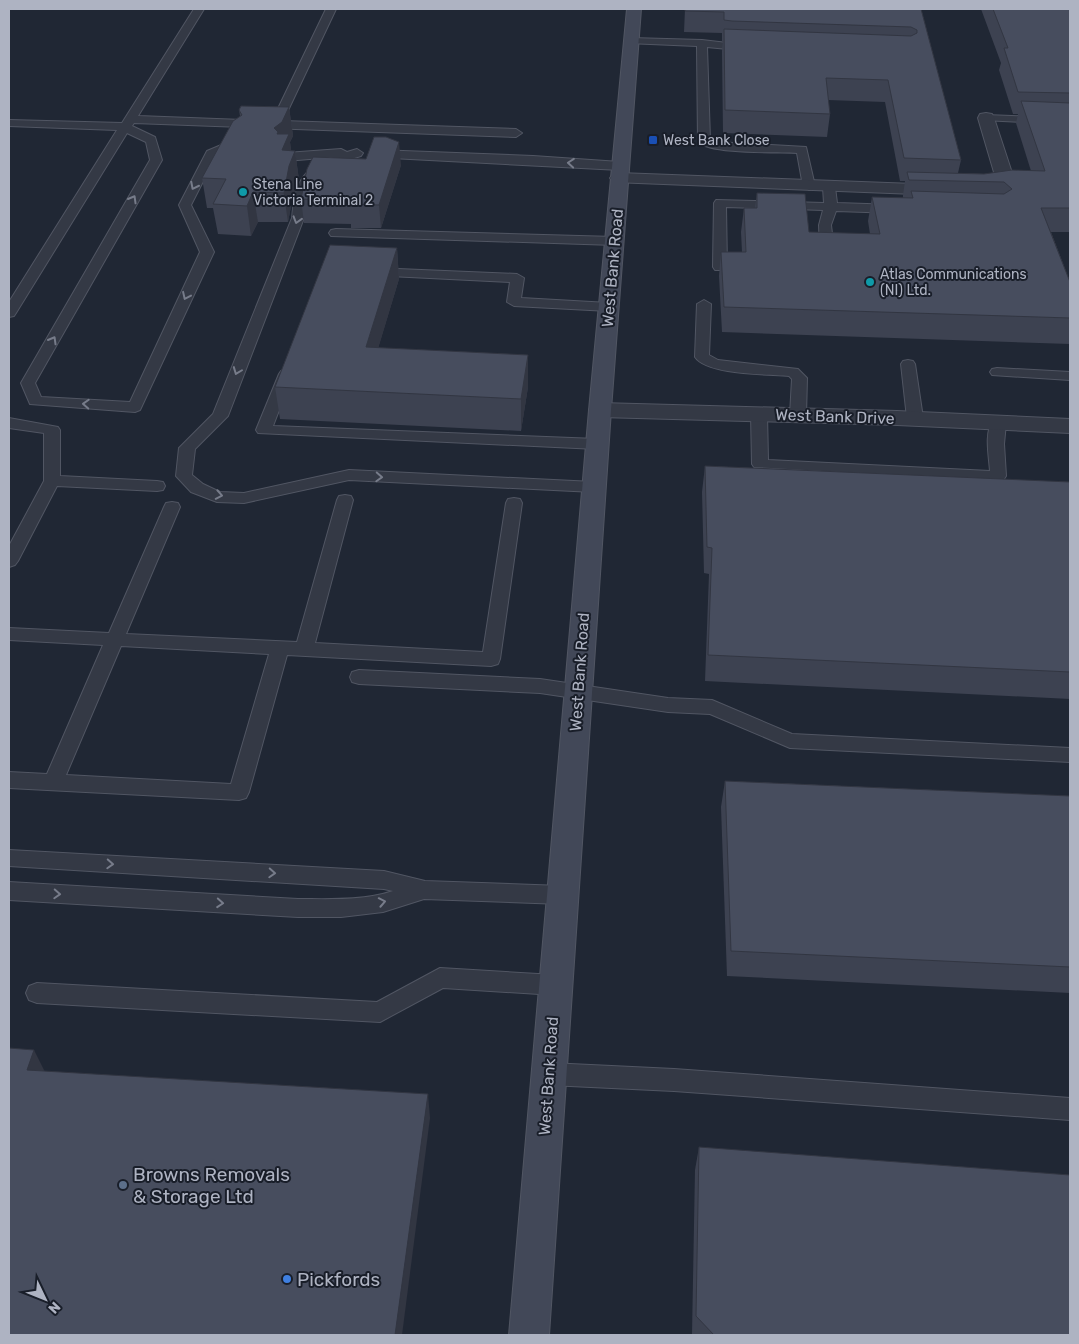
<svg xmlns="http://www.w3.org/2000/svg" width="1079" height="1344" font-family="Rubik,sans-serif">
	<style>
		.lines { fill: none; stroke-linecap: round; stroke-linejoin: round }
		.lane-casing { stroke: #515663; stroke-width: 2 }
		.street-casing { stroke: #515663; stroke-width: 2 }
		.secondary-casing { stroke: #515663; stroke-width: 2 }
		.lane { fill: #343945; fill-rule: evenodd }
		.street { fill: #343945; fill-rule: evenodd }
		.secondary { fill: #424858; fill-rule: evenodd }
		.wall { fill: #3d4251 }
		.shaded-wall { fill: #323642 }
		.building { fill: #474d5e; stroke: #323642 }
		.oneway { stroke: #777c8a }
		.transit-dot { fill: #1a4fb4; stroke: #191e29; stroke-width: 2 }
		.culture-dot { fill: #0f9aa8; stroke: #191e29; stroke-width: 2 }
		.service-dot { fill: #5c6f8a; stroke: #191e29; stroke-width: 2 }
		.shop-dot { fill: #3f7fe0; stroke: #191e29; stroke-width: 2 }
		.labels { text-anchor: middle; stroke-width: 4; stroke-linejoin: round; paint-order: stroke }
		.far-poi-label { font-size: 14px; fill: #aeb3c2; stroke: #191e29; text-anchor: start }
		.street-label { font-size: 16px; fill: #aeb3c2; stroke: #191e29 }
		.near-poi-label { font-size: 19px; fill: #aeb3c2; stroke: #191e29; text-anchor: start }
	</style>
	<rect width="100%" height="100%" fill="#202734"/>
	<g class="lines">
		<defs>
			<g id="lane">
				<polygon points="194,9 204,9 138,116 272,121 326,9 336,9 283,121 516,129 522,133 516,137 134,123 132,126 155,137 162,160 35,383 41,397 130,402 200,252 179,205 207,151 238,138 242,139 244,142 242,145 216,156 191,205 214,252 140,410 135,412 30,404 21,383 150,160 146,142 127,133 16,313 14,316 9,317 9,302 117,130 9,126 9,120 122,123"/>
				<path d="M631,38l71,2 51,6 1,2 -1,2 -4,1 -42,-4 3,93 7,2 89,5 9,39 -2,3 -4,1 -6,-4 -6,-33c-19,-1 -88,1 -99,-11l-1,-96 -70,-3 -1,-2 1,-2z"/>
				<polygon points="986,115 1070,118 1070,124 982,120 980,118"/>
				<path d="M341,149l6,3 10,-3 6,4 -2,3c-42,13 -53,16 -57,62l-76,198 -33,33 -3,26 11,9 17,8 24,1 105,-23 245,12 6,1 2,4 -2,4 -6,1 -245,-12 -105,23 -27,-1 -26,-10 -15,-16 3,-28 34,-34 79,-196c3,-33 8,-48 41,-61l-47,4 -6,-4 6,-4z"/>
				<polygon points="376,150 533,156 620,162 626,166 620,170 372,157 370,154 372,151"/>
				<polygon points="829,183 835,187 837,203 896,205 902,209 896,213 836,211 831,225 834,250 827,254 820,250 819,225 823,210 726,207 727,267 725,270 715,270 713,267 714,203 716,200 824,203 823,187"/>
				<polygon points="336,229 615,237 622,241 615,245 331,236 329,233 331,230"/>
				<polygon points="374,268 517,274 524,278 521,298 609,303 616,307 609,311 514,306 507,302 510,282 369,275 367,272"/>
				<path d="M704,300l7,4 -2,51 9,5 80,9 9,9 -1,37 -3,3h-10l-3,-3 2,-36 -3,-3c-22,-2 -82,-1 -94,-19l2,-53z"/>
				<polygon points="908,360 913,361 915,364 923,418 920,421 910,421 907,418 901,364 903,361"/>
				<polygon points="997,368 1070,372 1070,380 992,375 990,372 992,369"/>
				<polygon points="286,370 291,371 293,374 273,426 597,439 603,441 605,444 603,447 597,449 258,433 256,430 279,374 281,371"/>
				<path d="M759,409l5,2 3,3 1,46 222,11c-1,-15 -6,-38 3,-51h10l3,3 -2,21 2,32 -2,3 -6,2 -244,-14 -2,-3 -1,-50 3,-3z"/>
				<polygon points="9,418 58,427 60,430 60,476 157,481 163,482 165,486 163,490 157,491 57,486 18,561 15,565 9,567 9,546 44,481 44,433 9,428"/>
				<path d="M345,495l6,1 2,4 -38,143 168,9 23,-149 2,-4 6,-1 6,1 2,4 -22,156 -2,5 -7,2 -204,-11 -38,137 -3,6 -7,2 -230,-12v-16l38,2 56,-129 -94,-5v-12l100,5 55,-126 2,-4 6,-1 6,1 2,4 -54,127 171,8 40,-142 2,-4zM121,646l148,8 -38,130 -165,-9z"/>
				<polygon points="359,670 540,679 668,698 712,700 792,734 1070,748 1070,762 790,748 710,714 668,712 540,693 359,684 352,682 350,677 352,672"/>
				<path d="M9,850l375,21 41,10 137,5 8,3 3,6 -3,6 -8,3 -138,-5 -41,13 -42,5h-43l-289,-17v-18l289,17c31,0 65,2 95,-8l-9,-2 -375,-23z"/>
				<polygon points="440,968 555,975 563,978 566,985 563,992 555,995 443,988 380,1022 37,1003 29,1000 26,993 29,986 37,983 377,1002"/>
				<polygon points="549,1063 674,1069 1070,1098 1070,1120 674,1091 549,1085 541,1082 537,1074 541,1066"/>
			</g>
			<g id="street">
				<polygon points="986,113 992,114 994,118 1014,179 1007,192 981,196 975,195 972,191 975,187 994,184 996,179 978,118 980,114"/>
				<polygon points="619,173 941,185 947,186 950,190 947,194 941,195 613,182 610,178 613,174"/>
				<polygon points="600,403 897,411 1070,419 1070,433 897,425 600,417 592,415 589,410 592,405"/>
			</g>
			<polygon id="secondary" points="627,9 641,9 611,410 549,1335 509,1335 589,410"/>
		</defs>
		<use href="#lane" class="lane-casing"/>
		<use href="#street" class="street-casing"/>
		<use href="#secondary" class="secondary-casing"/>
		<use href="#lane" class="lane"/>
		<use href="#street" class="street"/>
		<use href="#secondary" class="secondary"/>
	</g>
	<g class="wall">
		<polygon points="685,9 921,9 961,160 958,173 984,174 1031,171 1016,123 1018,114 1013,114 999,70 1001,63 981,9 1070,9 1070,232 1051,232 1070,282 1070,344 722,332 719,276 721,252 742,252 741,232 744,208 755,208 757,193 809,232 870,234 868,221 872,197 903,198 903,195 905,181 900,181 885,102 828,100 830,114 827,137 723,133 722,51 723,41 722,41 722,33 684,32"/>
		<polygon points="289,107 293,136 290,142 291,151 295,151 299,180 293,196 288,222 258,222 251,236 218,234 213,208 207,208 202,178 240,116 239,110"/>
		<polygon points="366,159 401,165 381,228 351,228 351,224 304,223 301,199"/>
		<polygon points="397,248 399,279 378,348 528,355 528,387 521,431 280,419 275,387"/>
		<polygon points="705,466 1070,482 1070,699 705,681 709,574 704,573 702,492"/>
		<polygon points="725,781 1070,796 1070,993 727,976 721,807"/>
		<polygon points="699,1147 1070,1335 692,1335 695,1170"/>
	</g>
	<g class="shaded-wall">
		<polygon points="289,107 293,136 290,142 292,158 295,151 299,180 293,196 288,222 274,128"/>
		<polygon points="399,142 401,165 381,228 379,205"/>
		<polygon points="253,192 258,222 251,236 247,206"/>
		<polygon points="397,248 399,279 369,379 366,347"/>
		<polygon points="528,355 528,387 521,431 521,399"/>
		<polygon points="34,1050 46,1074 27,1070"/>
		<polygon points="428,1094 430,1118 402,1335 395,1335"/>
	</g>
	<g class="building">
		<polygon points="685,9 921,9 961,160 904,158 888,80 826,78 830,114 725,110 724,29 911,36 917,33 917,30 911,27 732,21 724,20 724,12 685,11"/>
		<polygon points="993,9 1070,9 1070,93 1018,92 1004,48 1008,48"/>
		<polygon points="1021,101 1070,103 1070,208 1041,208 1070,282 1070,318 724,307 721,252 746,252 744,208 757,208 757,193 805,194 809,232 880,234 872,197 913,198 911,191 1004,194 1012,189 1004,182 909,180 907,172 984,174 1012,170 1045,171"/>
		<polygon points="241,106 289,107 282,122 274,128 278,132 277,134 289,134 282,150 295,151 289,166 284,193 253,192 247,206 213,204 226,179 202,178 233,121 242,115 239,110"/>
		<polygon points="374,137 386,137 399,142 379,205 349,204 350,200 301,199 307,169 313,157 366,159"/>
		<polygon points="330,245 397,248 366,347 528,355 521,399 275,387"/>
		<polygon points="705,466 1070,482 1070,672 708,655 712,548 707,547"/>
		<polygon points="725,781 1070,796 1070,967 731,951"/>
		<polygon points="9,1048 34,1050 27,1070 428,1094 395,1335 9,1335"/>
		<polygon points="699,1147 1070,1175 1070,1335 714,1335 696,1316"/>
	</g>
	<defs><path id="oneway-chevron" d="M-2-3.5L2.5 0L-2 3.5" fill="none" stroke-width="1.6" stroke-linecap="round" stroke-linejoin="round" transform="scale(1.25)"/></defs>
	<g class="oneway">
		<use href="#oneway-chevron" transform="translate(571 163) rotate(-175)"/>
		<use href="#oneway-chevron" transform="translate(194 186) rotate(117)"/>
		<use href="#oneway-chevron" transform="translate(133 199) rotate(-60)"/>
		<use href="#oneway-chevron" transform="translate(297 220) rotate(107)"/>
		<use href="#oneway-chevron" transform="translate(186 296) rotate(115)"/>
		<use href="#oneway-chevron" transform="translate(53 340) rotate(-60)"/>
		<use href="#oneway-chevron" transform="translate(237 371) rotate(111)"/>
		<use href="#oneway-chevron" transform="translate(86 404) rotate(-177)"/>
		<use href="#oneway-chevron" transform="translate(379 477) rotate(3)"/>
		<use href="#oneway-chevron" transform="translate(219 495) rotate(11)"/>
		<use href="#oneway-chevron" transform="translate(110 864) rotate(3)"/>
		<use href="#oneway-chevron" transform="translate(272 873) rotate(3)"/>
		<use href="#oneway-chevron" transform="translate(57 894) rotate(3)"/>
		<use href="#oneway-chevron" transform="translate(382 902) rotate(-11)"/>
		<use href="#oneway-chevron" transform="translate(220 903) rotate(4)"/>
	</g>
	<rect class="transit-dot" x="648" y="135" width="10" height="10" rx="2.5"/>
	<g class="culture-dot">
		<circle cx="243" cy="192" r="5"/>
		<circle cx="870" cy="282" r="5"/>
	</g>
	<circle class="service-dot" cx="123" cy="1185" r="5"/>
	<circle class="shop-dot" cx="287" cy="1279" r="5"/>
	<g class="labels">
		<g class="far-poi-label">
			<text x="663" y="145">West Bank Close</text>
			<text x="253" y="189">Stena Line<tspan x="253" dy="16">Victoria Terminal 2</tspan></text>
			<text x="880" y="279">Atlas Communications<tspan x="880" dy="16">(NI) Ltd.</tspan></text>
		</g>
		<g class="street-label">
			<text transform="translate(612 268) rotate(-85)" y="6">West Bank Road</text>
			<text transform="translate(835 416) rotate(2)" y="6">West Bank Drive</text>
			<text transform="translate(579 672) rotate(-86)" y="6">West Bank Road</text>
			<text transform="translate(548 1076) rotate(-86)" y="6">West Bank Road</text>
		</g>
		<g class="near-poi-label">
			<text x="133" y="1181">Browns Removals<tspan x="133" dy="22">&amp; Storage Ltd</tspan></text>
			<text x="297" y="1286">Pickfords</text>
		</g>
	</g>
	<rect width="1079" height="1344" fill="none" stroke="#aeb3c2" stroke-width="20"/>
	<g transform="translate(45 1299) rotate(133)" stroke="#191e29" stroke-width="4" paint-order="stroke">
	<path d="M0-4L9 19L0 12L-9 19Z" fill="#aeb3c2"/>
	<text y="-8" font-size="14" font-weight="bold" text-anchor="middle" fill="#aeb3c2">N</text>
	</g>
</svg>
